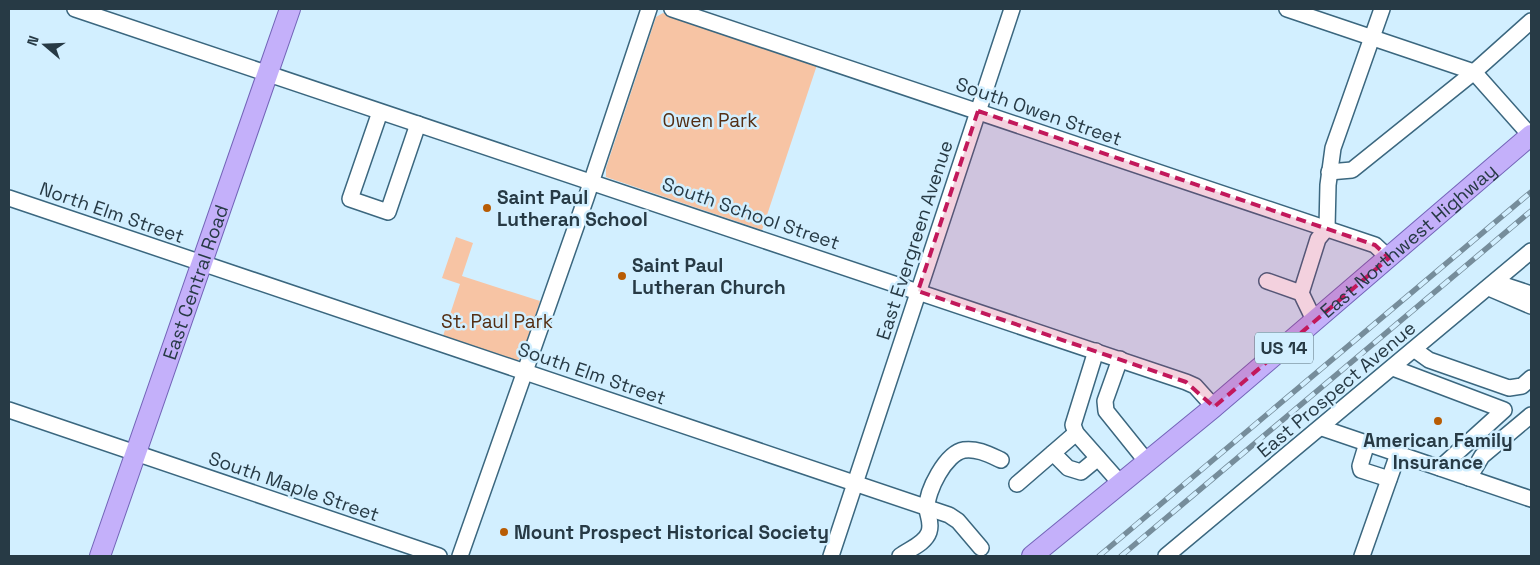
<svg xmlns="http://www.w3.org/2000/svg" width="1540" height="565" font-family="'Space Grotesk',sans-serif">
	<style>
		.green { fill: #f7c4a4 }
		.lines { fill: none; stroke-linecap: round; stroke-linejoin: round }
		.minor-casing { stroke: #3b677f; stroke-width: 18 }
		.major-casing { stroke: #7364b8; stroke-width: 22 }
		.minor { stroke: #fff; stroke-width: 15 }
		.major { stroke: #c4b0fa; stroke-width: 20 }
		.rail-casing { stroke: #768d9b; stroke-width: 5.5 }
		.rail { stroke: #d2efff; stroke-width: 4; stroke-dasharray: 11; stroke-linecap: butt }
		.marked { fill: #c2185b; fill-opacity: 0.2; stroke: #c2185b; stroke-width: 4; stroke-dasharray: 10 6; stroke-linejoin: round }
		.poi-dot { fill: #b85c04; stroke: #d2efff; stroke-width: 2 }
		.labels { text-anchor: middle; stroke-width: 5; stroke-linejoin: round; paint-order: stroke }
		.shield { fill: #d2efff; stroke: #5a707d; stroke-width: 1 }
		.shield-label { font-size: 18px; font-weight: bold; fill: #273a45 }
		.street-label { font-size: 19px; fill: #273a45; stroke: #d2efff }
		.park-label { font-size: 19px; fill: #542e13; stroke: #d2efff }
		.poi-label { font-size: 19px; font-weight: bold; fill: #273a45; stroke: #d2efff; text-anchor: start }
	</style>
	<rect width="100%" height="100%" fill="#d2efff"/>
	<g class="green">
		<polygon points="663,13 817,65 762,230 606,177 606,168 656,17"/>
		<polygon points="456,237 473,243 462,276 540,301 522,355 518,360 512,360 443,336 460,284 442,278"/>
	</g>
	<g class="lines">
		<defs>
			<g id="minor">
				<polyline points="75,9 1186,382 1195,386 1214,407"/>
				<polyline points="672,9 1375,245 1389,258"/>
				<polyline points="1287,9 1474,72 1530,135"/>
				<polyline points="380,112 350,199 388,212 418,124"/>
				<polyline points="1329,172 1352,170 1474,72 1531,21"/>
				<polyline points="9,198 949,515 958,521 981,548"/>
				<polyline points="1267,281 1301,293 1315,322"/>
				<polyline points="1507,286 1531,294"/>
				<polyline points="1489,288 1531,306"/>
				<polyline points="1301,293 1318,239 1327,228 1328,185 1333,148 1382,9"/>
				<polyline points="1415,350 1429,360 1509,388 1522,386 1531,378"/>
				<polyline points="1096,351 1073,425 1076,433 1121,484"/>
				<polyline points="1120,359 1105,401 1106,411 1147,462"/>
				<polyline points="1393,368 1504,410 1440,468"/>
				<polyline points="9,410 439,556"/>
				<polyline points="1322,428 1531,499"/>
				<polyline points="1367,443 1360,466 1361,470 1389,479"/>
				<polyline points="1053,453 1068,468 1081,472 1098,458"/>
				<polyline points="1469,478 1482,456 1531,415"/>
				<polyline points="1017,484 1076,433"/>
				<polyline points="460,556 586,198 649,9"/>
				<polyline points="831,556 1012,9"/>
				<path d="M900,556c9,-7 25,-12 29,-24 3,-9 -1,-15 -2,-23 -1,-18 19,-56 37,-59 13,-2 26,5 37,10"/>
				<polyline points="1166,556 1531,251"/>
				<polyline points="1362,556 1398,454"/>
			</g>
			<g id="major">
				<path id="s1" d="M100,556l190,-547"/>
				<path id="s2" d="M1032,556l182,-149 317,-272"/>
			</g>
		</defs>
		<use href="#minor" class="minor-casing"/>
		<use href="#major" class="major-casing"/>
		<use href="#minor" class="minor"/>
		<use href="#major" class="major"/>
		<defs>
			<g id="rail">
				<polyline points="1099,556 1531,192"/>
				<polyline points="1121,556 1531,211"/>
			</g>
		</defs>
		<use href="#rail" class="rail-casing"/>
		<use href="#rail" class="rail"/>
	</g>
	<path class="marked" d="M978,111l397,134 14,13 -175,149 -28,-25 -268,-91z"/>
	<g class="poi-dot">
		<circle cx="487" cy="208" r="5"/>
		<circle cx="622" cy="276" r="5"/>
		<circle cx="1438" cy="421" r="5"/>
		<circle cx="504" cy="532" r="5"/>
	</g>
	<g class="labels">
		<rect class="shield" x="1255" y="332.5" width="58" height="31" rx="4"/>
		<g class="shield-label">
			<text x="1284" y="354">US 14</text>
		</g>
		<g class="street-label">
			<text transform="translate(1039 111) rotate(19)" y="7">South Owen Street</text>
			<text transform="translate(112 212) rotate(19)" y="7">North Elm Street</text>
			<text transform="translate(751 213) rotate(19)" y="7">South School Street</text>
			<text transform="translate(914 240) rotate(-72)" y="7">East Evergreen Avenue</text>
			<text dy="7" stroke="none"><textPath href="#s2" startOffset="491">East Northwest Highway</textPath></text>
			<text dy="7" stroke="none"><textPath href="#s1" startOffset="290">East Central Road</textPath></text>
			<text transform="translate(592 373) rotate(19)" y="7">South Elm Street</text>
			<text transform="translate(1336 389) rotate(-40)" y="7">East Prospect Avenue</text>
			<text transform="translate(294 486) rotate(19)" y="7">South Maple Street</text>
		</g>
		<g class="park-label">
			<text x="710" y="127">Owen Park</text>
			<text x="497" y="328">St. Paul Park</text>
		</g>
		<g class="poi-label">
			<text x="497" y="204">Saint Paul<tspan x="497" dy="22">Lutheran School</tspan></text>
			<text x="632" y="272">Saint Paul<tspan x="632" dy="22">Lutheran Church</tspan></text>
			<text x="1438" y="447" text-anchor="middle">American Family<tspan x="1438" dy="22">Insurance</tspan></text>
			<text x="514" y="539">Mount Prospect Historical Society</text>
		</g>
	</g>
	<rect width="1540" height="565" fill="none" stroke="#273a45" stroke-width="20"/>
	<g transform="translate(45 45) rotate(289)" stroke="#d2efff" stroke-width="4" paint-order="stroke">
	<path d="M0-4L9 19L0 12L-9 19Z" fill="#273a45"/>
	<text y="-8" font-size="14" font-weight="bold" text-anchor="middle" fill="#273a45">N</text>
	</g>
</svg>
